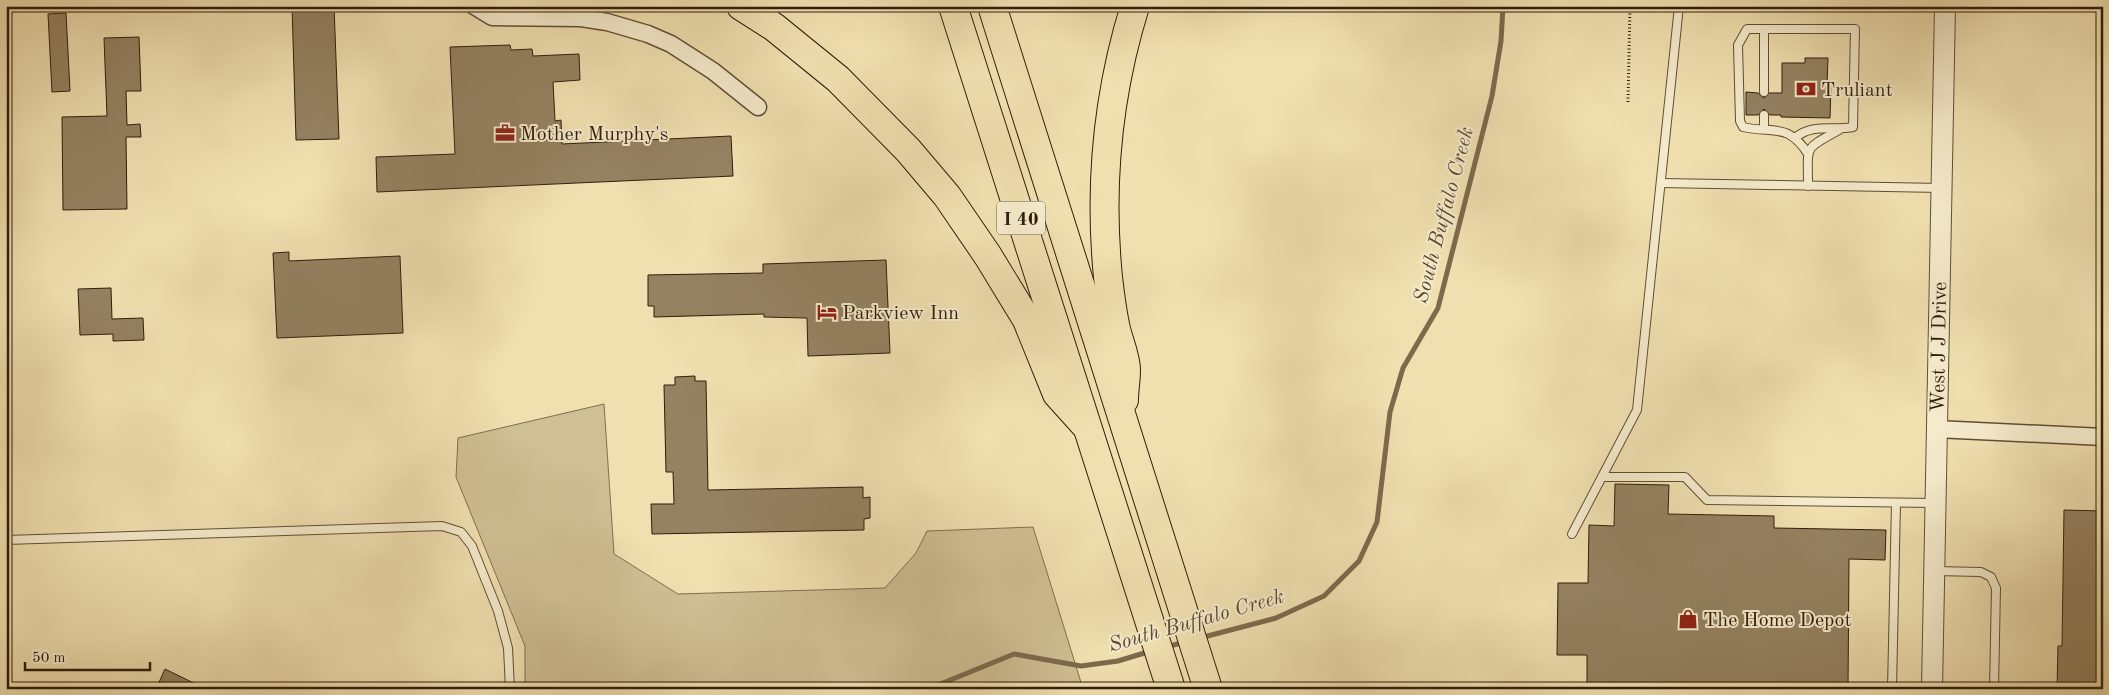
<svg xmlns="http://www.w3.org/2000/svg" width="2109" height="695" font-family="'Old Standard TT',serif">
	<style>
		.green { fill: #cfbf94; stroke: #806e50 }
		.lines { fill: none; stroke-linecap: round; stroke-linejoin: round }
		.stream { stroke: #7c6a4d; stroke-width: 5 }
		.building { fill: #948261; stroke: #301d0c }
		.service-casing { stroke: #604e35; stroke-width: 10 }
		.minor-casing { stroke: #604e35; stroke-width: 19 }
		.tertiary-casing { stroke: #604e35; stroke-width: 22 }
		.motorway-casing { stroke: #301d0c; stroke-width: 30 }
		.path { stroke: #301d0c; stroke-width: 3; stroke-dasharray: 1 2.5; stroke-linecap: butt }
		.service { stroke: #f5ebcc; stroke-width: 8 }
		.minor { stroke: #f5ebcc; stroke-width: 16 }
		.tertiary { stroke: #f5ebcc; stroke-width: 20 }
		.motorway { stroke: #f0e0b0; stroke-width: 28 }
		.labels { text-anchor: middle; stroke-width: 4; stroke-linejoin: round; paint-order: stroke }
		.shield { fill: #f5ebcc; stroke: #6b5b46; stroke-width: 1 }
		.shield-label { font-size: 19px; font-weight: bold; fill: #301d0c }
		.poi-label { font-size: 20px; fill: #301d0c; stroke: #f5ebcc; text-anchor: start }
		.street-label { font-size: 20px; fill: #301d0c; stroke: #f5ebcc }
		.water-label { font-size: 21px; font-style: italic; fill: #5c4a32; stroke: #f5ebcc }
	</style>
	<rect width="100%" height="100%" fill="#f0e0b0"/>
	<filter id="stains"><feTurbulence type="fractalNoise" baseFrequency=".004" numOctaves="4"/><feColorMatrix values="0 0 0 0 .2 0 0 0 0 .09 0 0 0 0 .02 0 0 0 .5 -.17"/></filter>
	<radialGradient id="worn" r=".72"><stop offset=".6" stop-color="#630" stop-opacity="0"/><stop offset="1" stop-color="#630" stop-opacity=".3"/></radialGradient>
	<polygon class="green" points="604,404 614,554 678,594 885,588 916,553 927,531 1033,527 1083,689 525,689 525,646 456,477 458,438"/>
	<g class="lines">
		<g class="stream">
			<polyline points="1200,638 1276,618 1324,596 1359,561 1377,522 1390,412 1403,368 1438,308 1492,96 1501,41 1503,6"/>
			<polyline points="1166,647 1185,642"/>
			<polyline points="935,689 938,685 1014,654 1081,666 1118,661 1151,651"/>
		</g>
	</g>
	<g class="building">
		<polygon points="292,6 334,6 339,139 296,140"/>
		<polygon points="66,13 70,91 52,92 48,14"/>
		<polygon points="139,37 141,91 126,91 127,125 140,124 141,137 126,137 127,209 63,210 62,117 107,116 104,38"/>
		<polygon points="510,45 511,50 532,49 533,56 579,54 580,80 553,82 555,121 561,120 562,144 731,136 733,176 377,192 376,157 455,154 450,47"/>
		<polygon points="1805,58 1828,58 1827,84 1831,84 1830,118 1781,117 1781,115 1770,115 1764,109 1758,115 1746,115 1746,92 1758,93 1764,98 1769,93 1782,93 1782,63 1805,63"/>
		<polygon points="289,252 289,261 400,256 403,333 277,338 273,253"/>
		<polygon points="886,260 890,353 808,356 807,318 764,317 764,314 654,317 654,306 648,306 648,275 763,273 763,264"/>
		<polygon points="111,288 112,319 143,318 144,340 113,341 113,334 80,335 78,289"/>
		<polygon points="695,376 695,381 706,381 708,490 863,487 863,498 870,497 870,518 864,519 864,530 652,534 651,504 674,504 673,472 666,472 664,385 675,385 675,377"/>
		<polygon points="1615,484 1669,485 1668,514 1774,516 1774,528 1886,530 1885,560 1849,559 1848,689 1587,689 1587,655 1557,655 1558,583 1588,583 1589,525 1614,526"/>
		<polygon points="2064,510 2103,511 2103,689 2057,689 2058,646 2062,646"/>
		<polygon points="165,669 206,689 156,689"/>
	</g>
	<g class="lines">
		<defs>
			<g id="service">
				<polyline points="1764,92 1764,29"/>
				<polyline points="1764,129 1764,115"/>
				<path d="M1795,138c17,-15 38,-7 58,-11l2,-98h-108l-9,16 2,76 3,6c30,7 45,-5 65,27"/>
				<polyline points="1661,183 1941,188"/>
				<path d="M1808,186c0,-42 -5,-36 31,-56"/>
				<polyline points="1602,477 1685,477 1707,500 1935,503"/>
				<polyline points="1572,534 1637,410 1679,6"/>
				<polyline points="6,540 442,526 461,532 472,546 498,611 508,648 510,689"/>
				<polyline points="1935,571 1981,572 1991,577 1996,588 1994,689"/>
				<polyline points="1892,689 1896,503"/>
			</g>
			<g id="minor">
				<polyline points="474,6 492,17 581,18 607,22 648,34 671,44 713,71 758,107"/>
				<polyline points="1936,429 2103,437"/>
			</g>
			<polyline id="tertiary" points="1932,689 1945,6"/>
			<g id="motorway">
				<polyline points="741,6 774,27 838,79 908,150 947,196 988,256 1027,320 1057,394 1084,424"/>
				<polyline points="953,6 1171,689"/>
				<polyline points="992,6 1208,689"/>
				<path d="M1124,400c0,-10 2,-20 2,-30 0,-13 -7,-28 -10,-41 -4,-17 -6,-35 -8,-52 -9,-91 0,-184 27,-271"/>
			</g>
		</defs>
		<use href="#service" class="service-casing"/>
		<use href="#minor" class="minor-casing"/>
		<use href="#tertiary" class="tertiary-casing"/>
		<use href="#motorway" class="motorway-casing"/>
		<polyline class="path" points="1628,102 1630,6"/>
		<use href="#service" class="service"/>
		<use href="#minor" class="minor"/>
		<use href="#tertiary" class="tertiary"/>
		<use href="#motorway" class="motorway"/>
	</g>
	<defs>
		<symbol id="bank-bare" viewBox="-9 -9 18 18"><path d="M-6-4H6V4H-6ZM0-2.3a2.3 2.3 0 1 0 0 4.6a2.3 2.3 0 1 0 0-4.6Z" fill="#8f2418" stroke="#f5ebcc" stroke-width="2.5" paint-order="stroke"/></symbol>
		<symbol id="office-bare" viewBox="-9 -9 18 18"><path d="M-6-3h4V-5.5h4V-3h4V5H-6ZM-1-4.5V-3h2v-1.5ZM-6 0V1H6V0Z" fill="#8f2418" stroke="#f5ebcc" stroke-width="2.5" paint-order="stroke"/></symbol>
		<symbol id="hotel-bare" viewBox="-9 -9 18 18"><path d="M-6-4.5h1.5V1H6V5H4.5V3h-9V5H-6ZM-4 0a1.8 1.8 0 1 1 3.6 0ZM.5 0V-2.5h3Q6-2.5 6 0Z" fill="#8f2418" stroke="#f5ebcc" stroke-width="2.5" paint-order="stroke"/></symbol>
		<symbol id="shop-bare" viewBox="-9 -9 18 18"><path d="M-5-2.5h2.3a2.7 3.5 0 0 1 5.4 0H5L5.5 6h-11ZM-1.5-2.5h3a1.5 2.3 0 0 0-3 0Z" fill="#8f2418" stroke="#f5ebcc" stroke-width="2.5" paint-order="stroke"/></symbol>
	</defs>
	<g fill-rule="evenodd">
		<use href="#bank-bare" x="1792" y="75" width="28" height="28"/>
		<use href="#office-bare" x="491" y="119" width="28" height="28"/>
		<use href="#hotel-bare" x="813" y="298" width="28" height="28"/>
		<use href="#shop-bare" x="1674" y="605" width="28" height="28"/>
	</g>
	<g class="labels">
		<rect class="shield" x="997" y="201.5" width="48" height="33" rx="4"/>
		<g class="shield-label">
			<text x="1021" y="225">I 40</text>
		</g>
		<g class="poi-label">
			<text x="1821" y="96">Truliant</text>
			<text x="520" y="140">Mother Murphy's</text>
			<text x="842" y="319">Parkview Inn</text>
			<text x="1703" y="626">The Home Depot</text>
		</g>
		<g class="street-label">
			<text transform="translate(1938 347) rotate(-89)" y="7">West J J Drive</text>
		</g>
		<g class="water-label">
			<text transform="translate(1443 215) rotate(-75)" y="7">South Buffalo Creek</text>
			<text transform="translate(1196 620) rotate(-16)" y="7">South Buffalo Creek</text>
		</g>
	</g>
	<rect width="2109" height="695" fill="none" stroke="#f0e0b0" stroke-width="25"/>
	<rect x="8" y="8" width="2094" height="680" fill="none" stroke="#301d0c" stroke-width="2.5"/>
	<rect x="12" y="12" width="2084" height="670" fill="none" stroke="#301d0c"/>
	<path d="M25 662v8h125v-8" fill="none" stroke="#301d0c" stroke-width="2.5"/>
	<text x="32" y="662" font-size="15" fill="#301d0c" stroke="#f5ebcc" stroke-width="4" paint-order="stroke">50 m</text>
	<rect width="100%" height="100%" filter="url(#stains)"/>
	<rect width="100%" height="100%" fill="url(#worn)"/>
</svg>
